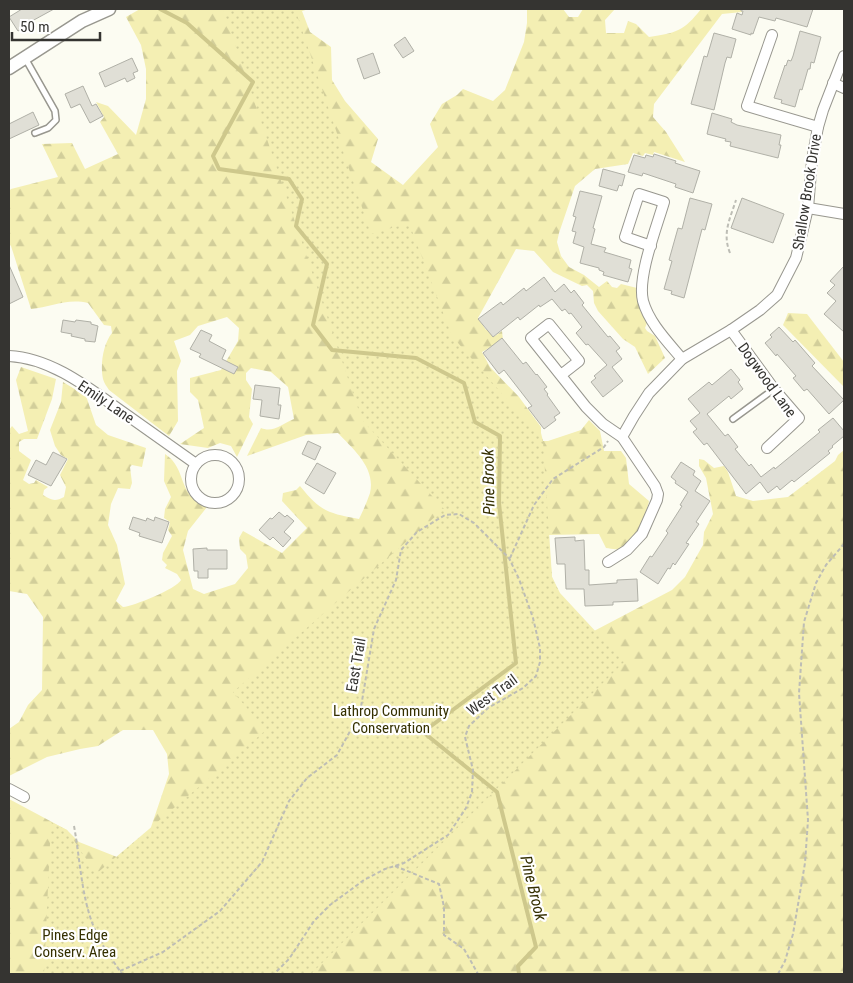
<svg xmlns="http://www.w3.org/2000/svg" width="853" height="983" font-family="'Roboto Condensed',sans-serif">
	<style>
		.forest { fill: url(#forest-firs) }
		.park { fill: url(#park-dots) }
		.lines { fill: none; stroke-linecap: round; stroke-linejoin: round }
		.stream { stroke: #cec88c; stroke-width: 4 }
		.building { fill: #e0dfd6; stroke: #b0b0a7 }
		.service-casing { stroke: #98978f; stroke-width: 8 }
		.minor-casing { stroke: #98978f; stroke-width: 12 }
		.tertiary-casing { stroke: #98978f; stroke-width: 15 }
		.path { stroke: #bdbdb5; stroke-width: 2; stroke-dasharray: 4 2.5; stroke-linecap: butt }
		.service { stroke: #fff; stroke-width: 5 }
		.minor { stroke: #fff; stroke-width: 10 }
		.tertiary { stroke: #fff; stroke-width: 12 }
		.labels { text-anchor: middle; stroke-width: 4.5; stroke-linejoin: round; paint-order: stroke }
		.street-label { font-size: 15px; fill: #353431; stroke: #fff }
		.park-label { font-size: 15px; fill: #353000; stroke: #fff }
		.water-label { font-size: 16px; font-style: italic; fill: #342f00; stroke: #fff }
	</style>
	<defs>
		<pattern id="forest-firs" width="22" height="20" patternUnits="userSpaceOnUse" patternTransform="scale(1.25)"><rect width="22" height="20" fill="#f4efb3"/><path d="M5 1l3.5 6h-7zM16 11l3.5 6h-7z" fill="#d2ce9a"/></pattern>
		<pattern id="park-dots" width="8" height="8" patternUnits="userSpaceOnUse" patternTransform="scale(1.25)"><rect width="8" height="8" fill="#f4efb3"/><path d="M2 2h.1M6 6h.1" fill="none" stroke="#d2ce9a" stroke-width="1.8" stroke-linecap="round"/></pattern>
	</defs>
	<rect width="100%" height="100%" fill="#fcfcf2"/>
	<g class="forest">
		<path d="M140,9h169l-7,2 8,21 21,15 1,33 13,21 33,38 -7,23 32,23 35,-38 -8,-23 12,-20 15,-9 6,-6 30,12 12,-11 19,-48 3,-19v-14h36l6,8h9l5,-8h32l-10,11 1,13h18l4,-12 8,3 13,13c27,-4 35,-6 52,-28h41v3l-20,2 -68,90 -1,13 13,15 19,30 -31,-10 -1,3 -8,-2 -2,3 -10,-3 -5,11 -33,5 -20,17 -16,47 -2,9 4,14 8,11 15,8 15,12 8,-6 5,6 5,1 4,-4 16,4 11,32 -3,8 2,3 8,5 10,22 -17,16 -13,-27 -12,-8 -25,-28 -4,-8 -1,-12 -6,-6 -5,1 -29,-14 -19,-21 -18,-2 -38,69 8,12 3,-1 6,7 7,-5 1,9 -21,12 8,15 29,30 22,30v6l2,8h5l33,-11 8,-10 11,11 4,20h17l5,7 3,26 20,17c-3,14 -14,46 -31,48 -4,1 -8,-1 -12,-1l-7,-14 -51,1 4,42 7,16 35,38 78,-41 13,-13 18,-32 1,-13 9,-18 -7,-36 -7,-12v-7l5,1 10,8 10,-2 4,6 8,24 17,5 35,-4 47,-36 3,-6 6,-5v524h-835v-175l58,31 12,12 38,15 31,-21 21,-62 -2,-20 -14,-24h-30l-25,16 -18,3 -33,8 -38,19v-47l10,-7 9,-17 14,-15 1,-73 -16,-23 -18,-3v-161l3,-4 7,8 9,-3 -12,-51 5,-13 35,12 -4,20 -15,40h-13l-5,3v9l12,9 -8,20 6,4 5,-1 2,-3 12,7 -4,3 -1,5c8,5 12,7 21,2l2,-10 -6,-12 8,-16 -7,-4 -6,-9 -5,-16 11,-28 2,-20 23,14 10,29 12,10 38,13 -4,19 -10,-2 -2,2 2,16 -2,6 -12,-1 -7,16 -3,21 9,20 8,39 -9,17 7,6c11,-1 53,-18 58,-27l-4,-6 -12,-6 2,-3 -5,-5 1,-7 9,-17 -4,-6 2,-8 -6,-4 1,-9 6,-12 -7,-16 1,-27c23,15 11,41 42,53l-19,24 -5,19 10,39 11,5 31,-10 13,-16 -2,-13 -6,-6 -1,-11 4,-7 39,22 25,-25 -25,-27 1,-8 13,-3 4,-4c21,26 28,27 59,33 4,-8 8,-17 11,-26 6,-25 -17,-44 -32,-60l-32,2 -59,21 14,-28c12,5 21,-4 33,-9l-6,-32 -17,-15 -20,-4 -5,5v7l6,9 -3,28 4,7 -16,33 -6,-11 -11,-3 -12,5 -28,-4 24,-16 -6,-28 -8,-8v-14l31,-8 17,-29 1,-13 -12,-11 -29,9 -8,9 -16,6 7,20 -4,10 1,50 -9,15 -60,-46c-2,-3 -5,-7 -6,-11 -3,-14 0,-35 9,-46l-1,-7 -7,-1 -16,-22c-21,-5 -37,4 -57,6l-20,-63 -2,-2v-53l2,-2 47,-12 -16,-33 30,-1 13,26 33,-15 -18,-32 4,-5 -8,-15 12,4 28,29 10,-36v-30l-5,-24 -15,-28z"/>
		<polygon points="788,313 807,314 844,362 844,387 783,325"/>
	</g>
	<polygon class="park" points="223,9 295,9 371,234 409,223 452,336 543,441 552,577 560,593 624,662 311,974 44,974 51,822 67,830 96,874 266,730 233,692 444,509 362,420"/>
	<g class="lines">
		<polyline class="stream" points="160,9 187,23 253,82 213,156 219,169 289,179 302,199 296,226 327,264 313,325 332,350 416,358 464,383 475,422 500,436 499,503 516,663 423,732 497,792 536,947 518,966 519,974"/>
	</g>
	<g class="building">
		<polygon points="22,9 54,9 32,21 33,23 18,31 9,17"/>
		<polygon points="741,9 813,9 807,27 776,18 775,21 759,17 753,34 751,33 751,35 732,29 737,13 742,15 743,11 741,11"/>
		<polygon points="800,31 821,37 814,63 811,62 810,69 808,69 802,90 800,89 795,107 781,103 782,100 774,98 785,65 786,66 788,60 791,61 793,56"/>
		<polygon points="714,33 736,39 731,58 727,57 725,63 714,110 691,104 704,56 707,57"/>
		<polygon points="405,37 414,51 403,58 394,45"/>
		<polygon points="373,53 380,73 364,79 357,59"/>
		<polygon points="132,58 138,71 133,73 135,78 127,82 125,78 105,87 99,73"/>
		<polygon points="83,86 92,106 96,104 103,116 90,123 80,104 71,108 65,94"/>
		<polygon points="33,112 39,125 9,139 9,124"/>
		<polygon points="712,113 732,119 731,122 737,125 781,135 779,145 781,145 778,158 730,146 731,142 725,141 726,139 707,134"/>
		<polygon points="654,154 676,161 675,163 700,171 693,193 675,187 676,184 643,173 642,176 628,172 634,155 645,158 646,155 653,157"/>
		<polygon points="603,169 625,175 622,186 619,185 617,191 599,186"/>
		<polygon points="580,191 602,196 593,228 595,229 591,244 606,248 604,252 611,254 631,260 629,268 632,269 628,282 603,275 604,272 599,270 599,268 580,263 584,247 573,243 576,232 572,231 576,217 573,216"/>
		<polygon points="690,198 712,204 705,230 702,229 684,298 671,294 672,291 664,289 672,261 669,260 678,228 682,229"/>
		<polygon points="742,198 784,214 773,243 731,228"/>
		<polygon points="9,265 23,297 9,304"/>
		<polygon points="844,266 844,332 824,314 836,301 827,293 835,285 830,281"/>
		<polygon points="544,277 555,292 564,284 571,293 574,290 584,303 582,305 608,337 610,336 620,348 616,351 622,359 612,367 623,381 603,397 591,382 596,378 594,376 607,365 588,344 586,345 576,333 582,327 571,313 569,314 565,309 562,311 552,299 540,307 539,305 520,320 518,317 493,337 478,319 501,302 503,305 524,288 526,291"/>
		<polygon points="63,320 75,322 76,320 91,322 91,324 98,326 95,342 85,341 85,339 71,336 72,334 61,332"/>
		<polygon points="779,327 793,342 795,340 815,363 812,366 844,400 829,414 807,389 804,391 793,378 796,376 777,354 776,356 765,343 772,337 770,335"/>
		<polygon points="201,330 212,335 209,341 226,350 222,359 238,367 234,374 199,357 201,354 190,349"/>
		<polygon points="502,338 523,364 526,362 536,375 537,374 547,387 544,389 548,394 547,395 560,413 554,417 556,420 544,429 528,408 532,406 504,370 499,374 483,353"/>
		<polygon points="731,369 740,380 738,382 743,389 731,399 729,396 707,414 725,436 728,434 738,447 735,449 749,466 751,464 761,477 774,467 775,469 820,432 818,430 833,418 844,431 844,436 832,446 833,447 828,451 830,453 794,482 792,480 780,490 777,486 768,493 760,482 746,494 707,443 704,445 693,432 697,429 690,421 700,413 688,399 709,382 712,385"/>
		<polygon points="255,385 280,388 278,405 281,405 279,419 260,416 262,400 253,399"/>
		<polygon points="308,441 321,447 315,460 302,454"/>
		<polygon points="53,452 67,459 51,486 28,475 36,460 46,465"/>
		<polygon points="681,462 695,471 693,475 701,481 695,491 710,501 696,522 699,524 686,543 689,544 675,565 673,563 670,569 668,568 658,584 640,572 650,556 652,557 668,533 666,531 682,506 680,505 688,492 675,483 676,481 671,477"/>
		<polygon points="317,463 336,473 324,494 305,483"/>
		<polygon points="279,512 285,517 287,515 294,521 284,532 291,538 283,547 273,537 270,540 259,530 270,518 272,519"/>
		<polygon points="133,517 146,521 147,518 154,521 155,517 169,522 162,543 139,536 140,533 129,529"/>
		<polygon points="575,537 575,541 584,540 585,570 589,570 589,585 617,583 617,580 637,579 638,601 613,602 613,605 585,606 584,589 566,589 565,564 557,564 555,538"/>
		<polygon points="207,548 207,550 227,550 227,569 208,569 208,578 198,578 198,571 194,571 193,549"/>
	</g>
	<g class="lines">
		<defs>
			<g id="service">
				<polyline points="25,58 55,111 56,120 48,128 35,133"/>
				<polyline points="733,419 774,389"/>
			</g>
			<g id="minor">
				<polyline points="772,35 747,106 818,127"/>
				<polyline points="833,83 844,88"/>
				<polyline points="808,208 844,214"/>
				<path d="M651,246l-26,-9 14,-43 25,8c-7,24 -27,75 -21,99 6,22 25,41 39,58"/>
				<polyline points="731,330 774,389 799,418 767,448"/>
				<path d="M9,356c43,2 81,33 115,57 24,17 48,34 72,51"/>
				<polyline points="561,375 579,361 549,324 531,338 586,407 603,424 622,437 655,486 658,494 657,500 642,534 627,550 608,562"/>
				<polyline points="622,437 634,416 649,393 682,359 731,330 760,310 777,295 796,258 808,208 812,160 818,127 823,110 844,56"/>
				<circle cx="215" cy="479" r="24"/>
				<polyline points="9,789 24,797"/>
			</g>
			<polyline id="tertiary" points="9,68 82,21 109,9"/>
		</defs>
		<use href="#service" class="service-casing"/>
		<use href="#minor" class="minor-casing"/>
		<use href="#tertiary" class="tertiary-casing"/>
		<g class="path">
			<path d="M730,253c-8,-20 0,-34 6,-53"/>
			<polyline points="510,558 534,505 553,479 604,447 608,441"/>
			<path d="M74,826c6,32 7,68 19,99 7,18 18,33 29,49"/>
			<polyline points="395,866 439,884 444,907 444,935 464,949 478,974"/>
			<polyline points="120,971 163,952 220,911 262,862 289,801 307,778 337,755 360,713 374,629 396,580 401,550 417,532 445,515 459,514 474,523 509,558 519,579 533,618 540,648 540,662 536,676 523,688 488,708 469,726 465,737 473,770 472,792 466,808 448,835 404,863 385,869 364,880 330,905 314,921 289,959 274,974"/>
			<polyline points="778,974 785,961 793,934 805,863 808,820 799,693 804,622 816,583 826,565 844,544"/>
		</g>
		<use href="#service" class="service"/>
		<use href="#minor" class="minor"/>
		<use href="#tertiary" class="tertiary"/>
	</g>
	<g class="labels">
		<g class="street-label">
			<text transform="translate(807 192) rotate(-81)" y="5">Shallow Brook Drive</text>
			<text transform="translate(767 380) rotate(54)" y="5">Dogwood Lane</text>
			<text transform="translate(106 402) rotate(34)" y="5">Emily Lane</text>
			<text transform="translate(356 665) rotate(-80)" y="5">East Trail</text>
			<text transform="translate(492 695) rotate(-36)" y="5">West Trail</text>
		</g>
		<g class="park-label">
			<text x="391" y="716">Lathrop Community<tspan x="391" dy="17">Conservation</tspan></text>
			<text x="75" y="940">Pines Edge<tspan x="75" dy="17">Conserv. Area</tspan></text>
		</g>
		<g class="water-label">
			<text transform="translate(488 482) rotate(-91)" y="6">Pine Brook</text>
			<text transform="translate(534 888) rotate(76)" y="6">Pine Brook</text>
		</g>
	</g>
	<rect width="853" height="983" fill="none" stroke="#353431" stroke-width="20"/>
	<path d="M12 32v8h88v-8" fill="none" stroke="#353431" stroke-width="2.5"/>
	<text x="20" y="32" font-size="15" fill="#353431" stroke="#ffffff" stroke-width="4" paint-order="stroke">50 m</text>
</svg>
